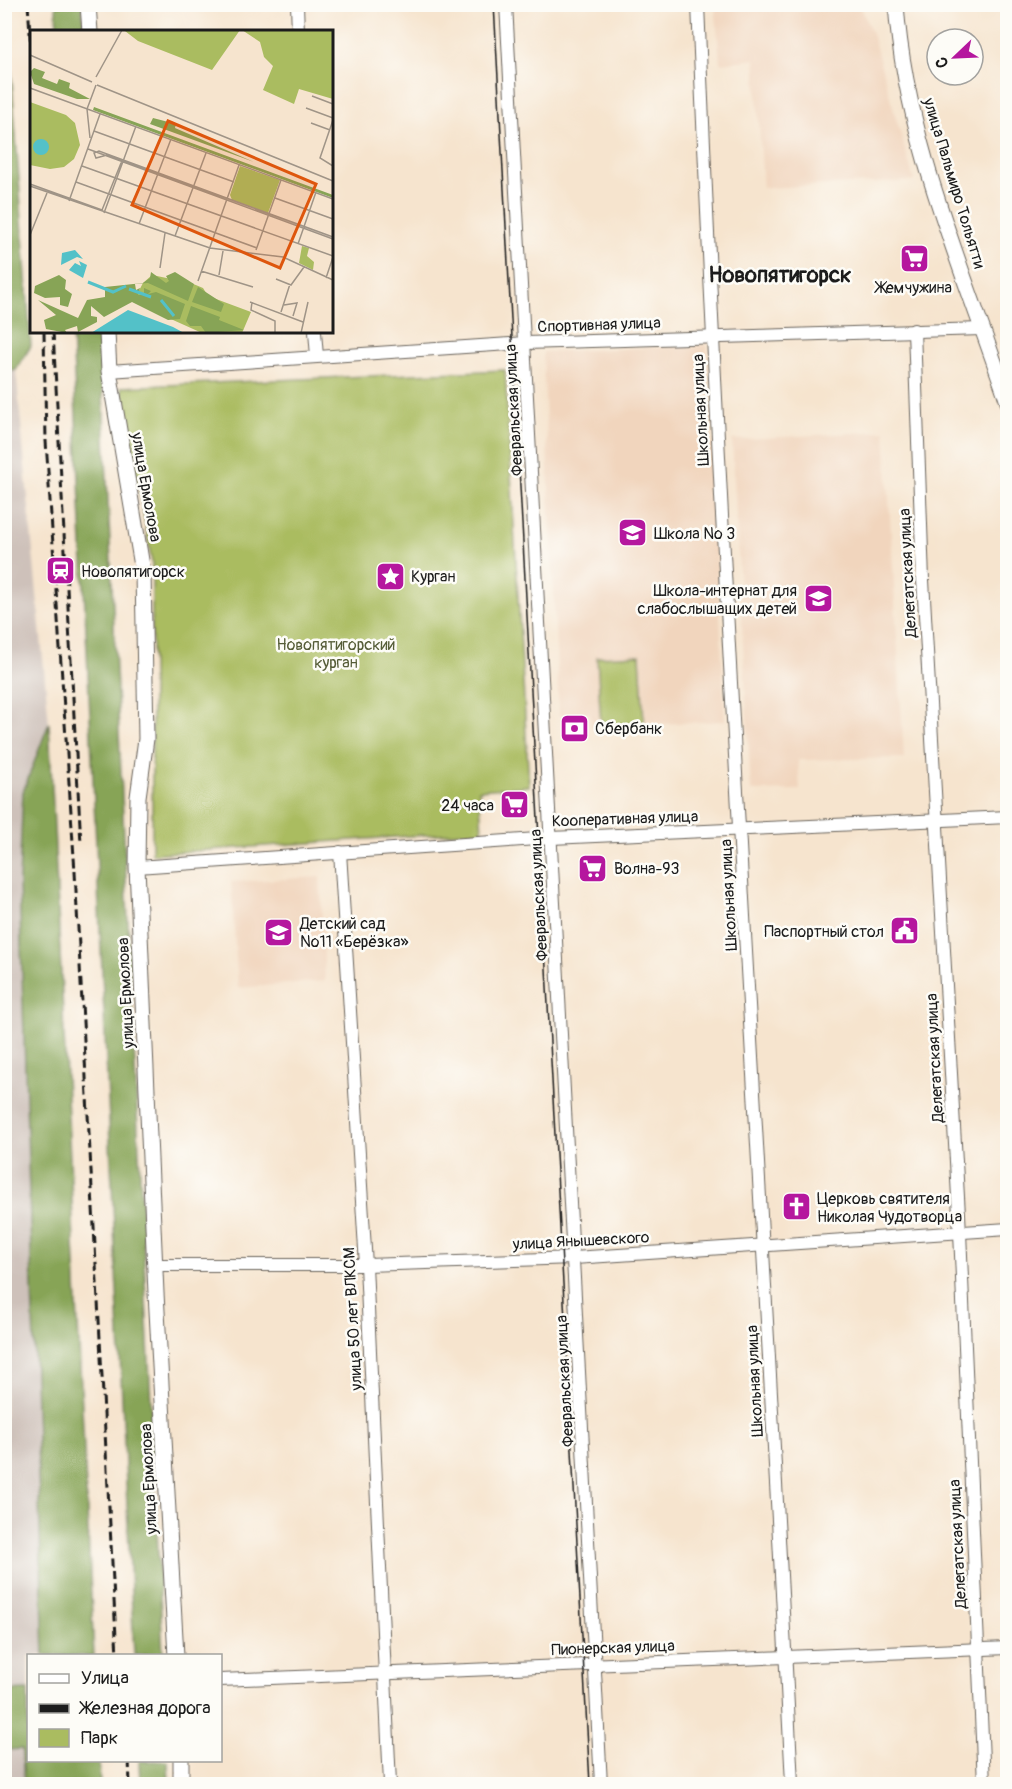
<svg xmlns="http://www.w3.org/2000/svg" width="1012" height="1789" font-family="Pangolin,sans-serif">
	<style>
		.built { fill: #f1d5bd }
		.industrial { fill: #cec1ba }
		.green { fill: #aabc60; stroke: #636c3e; stroke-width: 1.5 }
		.forest { fill: #87a456; stroke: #526039; stroke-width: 1.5 }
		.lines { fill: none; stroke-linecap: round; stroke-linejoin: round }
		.minor-casing { stroke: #68625a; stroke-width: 14 }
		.tertiary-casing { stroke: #68625a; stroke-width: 17 }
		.minor { stroke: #fff; stroke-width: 12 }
		.tertiary { stroke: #fff; stroke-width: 15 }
		.tram { stroke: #1c1c1c; stroke-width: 1.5 }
		.rail { stroke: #1c1c1c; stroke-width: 3; stroke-dasharray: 9 4.5; stroke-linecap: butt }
		.labels { text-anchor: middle; stroke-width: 5; stroke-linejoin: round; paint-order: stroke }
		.street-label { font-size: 16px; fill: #1c1c1c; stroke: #fdfcf7 }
		.poi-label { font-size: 16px; fill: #1c1c1c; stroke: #fdfcf7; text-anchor: start }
		.park-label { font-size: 16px; fill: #555c37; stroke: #fdfcf7 }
		.district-label { font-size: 22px; font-weight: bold; fill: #1c1c1c; stroke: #fdfcf7 }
		.inset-river { fill: none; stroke: #53c1c8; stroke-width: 3 }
		.inset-road { fill: none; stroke: #9f9487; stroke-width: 1.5 }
		.view { fill: #de560d; fill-opacity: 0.15; stroke: #de560d; stroke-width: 3 }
		.inset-edge { fill: none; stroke: #1c1c1c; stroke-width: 3 }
	</style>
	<rect width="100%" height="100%" fill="#fdfcf7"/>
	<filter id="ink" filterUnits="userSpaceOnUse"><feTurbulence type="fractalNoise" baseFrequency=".0167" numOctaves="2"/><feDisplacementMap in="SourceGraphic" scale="12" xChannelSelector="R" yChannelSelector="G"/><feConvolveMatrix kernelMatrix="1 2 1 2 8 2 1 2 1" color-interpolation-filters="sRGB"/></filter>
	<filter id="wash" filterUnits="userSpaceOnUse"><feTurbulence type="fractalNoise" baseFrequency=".008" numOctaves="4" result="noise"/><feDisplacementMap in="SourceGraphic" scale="24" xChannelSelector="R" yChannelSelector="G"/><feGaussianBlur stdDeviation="1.35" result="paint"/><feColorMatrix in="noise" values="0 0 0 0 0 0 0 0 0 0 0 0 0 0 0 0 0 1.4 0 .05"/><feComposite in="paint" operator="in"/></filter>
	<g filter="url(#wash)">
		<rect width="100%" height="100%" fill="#f6e4ce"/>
		<g class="built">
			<polygon points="715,5 860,5 872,34 914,181 763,188 755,59 720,63"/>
			<polygon points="707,345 725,721 591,727 590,713 559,715 543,352"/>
			<polygon points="885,431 904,758 798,760 800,790 751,791 732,440"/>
			<polygon points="320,877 325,981 238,988 231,882"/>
		</g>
		<g class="industrial">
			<polygon points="4,370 16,370 49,723 23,792 19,884 44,1655 28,1656 28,1690 5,1691"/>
			<polygon points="22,1749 24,1784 5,1784 4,1750"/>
		</g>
		<g class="green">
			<polygon points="505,370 529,786 479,790 482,831 152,854 152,563 121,387"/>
			<polygon points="640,655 644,723 601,725 597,657"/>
		</g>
		<g class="forest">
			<polygon points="56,5 82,5 84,31 57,31"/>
			<polygon points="4,35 9,39 31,346 16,370 5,372"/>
			<polygon points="72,332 100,332 163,1655 134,1655"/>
			<polygon points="49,723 94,1655 94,1656 44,1655 19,881 23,792"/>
			<polygon points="28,1690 28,1760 99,1761 100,1784 24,1784 22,1749 5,1750 4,1691"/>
			<polygon points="139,1761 168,1761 169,1784 140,1784"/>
		</g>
	</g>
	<g filter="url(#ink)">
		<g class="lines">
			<defs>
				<g id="minor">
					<polyline points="297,4 298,32"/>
					<polyline points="506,4 601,1784"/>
					<path d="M698,4c24,594 64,1187 94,1780"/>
					<polyline points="914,330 923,580 960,1232 984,1784"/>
					<polyline points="315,332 317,356"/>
					<polyline points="109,371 526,343 982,329"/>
					<polyline points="340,852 366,1265 390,1784"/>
					<polyline points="137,867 551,838 1008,817"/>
					<polyline points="155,1265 366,1265 574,1258 1008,1229"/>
					<polyline points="220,1680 1008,1648"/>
				</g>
				<g id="tertiary">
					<polyline points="88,4 90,32"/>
					<path d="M896,4c9,136 69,270 112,398"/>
					<polyline points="107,332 109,371 143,572 146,739 138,797 137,867 156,1293 176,1656"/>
					<polyline points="181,1760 181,1784"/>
				</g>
			</defs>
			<use href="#minor" class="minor-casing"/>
			<use href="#tertiary" class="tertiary-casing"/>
			<use href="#minor" class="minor"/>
			<use href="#tertiary" class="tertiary"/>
			<polyline class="tram" points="494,4 590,1784"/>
			<g class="rail">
				<polyline points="28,4 32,62"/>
				<polyline points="44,332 46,441 75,872 117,1656"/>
				<polyline points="53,332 81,844"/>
				<polyline points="129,1760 130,1784"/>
			</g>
		</g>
	</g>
	<defs>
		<symbol id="supermarket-square" viewBox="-11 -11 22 22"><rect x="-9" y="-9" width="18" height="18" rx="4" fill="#b5179e" stroke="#fdfcf7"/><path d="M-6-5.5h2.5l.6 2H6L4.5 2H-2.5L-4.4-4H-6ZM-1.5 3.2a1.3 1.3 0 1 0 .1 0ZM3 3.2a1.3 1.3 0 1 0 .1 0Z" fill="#fff"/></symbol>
		<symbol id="school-square" viewBox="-11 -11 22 22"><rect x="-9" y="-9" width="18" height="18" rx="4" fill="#b5179e" stroke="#fdfcf7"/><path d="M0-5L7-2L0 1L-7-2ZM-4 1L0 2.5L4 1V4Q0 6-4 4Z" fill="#fff"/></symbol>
		<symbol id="station-square" viewBox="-11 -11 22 22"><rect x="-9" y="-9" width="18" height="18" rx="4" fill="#b5179e" stroke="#fdfcf7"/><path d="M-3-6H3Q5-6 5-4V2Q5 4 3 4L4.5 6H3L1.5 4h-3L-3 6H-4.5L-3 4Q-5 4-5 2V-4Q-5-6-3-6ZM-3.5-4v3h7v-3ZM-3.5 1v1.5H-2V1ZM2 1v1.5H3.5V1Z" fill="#fff"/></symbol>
		<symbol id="sight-square" viewBox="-11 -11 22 22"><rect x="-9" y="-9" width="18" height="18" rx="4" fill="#b5179e" stroke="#fdfcf7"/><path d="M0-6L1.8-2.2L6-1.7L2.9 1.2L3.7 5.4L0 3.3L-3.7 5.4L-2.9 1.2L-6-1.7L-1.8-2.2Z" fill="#fff"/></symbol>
		<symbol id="bank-square" viewBox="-11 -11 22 22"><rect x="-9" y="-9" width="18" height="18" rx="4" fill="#b5179e" stroke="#fdfcf7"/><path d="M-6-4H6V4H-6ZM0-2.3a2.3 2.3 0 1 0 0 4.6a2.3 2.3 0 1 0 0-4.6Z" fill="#fff"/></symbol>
		<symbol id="civic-square" viewBox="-11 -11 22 22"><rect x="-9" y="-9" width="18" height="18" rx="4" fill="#b5179e" stroke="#fdfcf7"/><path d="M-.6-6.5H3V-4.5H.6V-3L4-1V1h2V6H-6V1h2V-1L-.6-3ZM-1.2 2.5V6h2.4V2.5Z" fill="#fff"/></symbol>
		<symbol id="church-square" viewBox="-11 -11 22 22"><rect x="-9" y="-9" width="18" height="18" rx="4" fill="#b5179e" stroke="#fdfcf7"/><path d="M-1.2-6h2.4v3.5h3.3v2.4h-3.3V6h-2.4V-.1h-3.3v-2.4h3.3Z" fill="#fff"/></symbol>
	</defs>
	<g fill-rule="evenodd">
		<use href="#supermarket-square" x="898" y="242" width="33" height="33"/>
		<use href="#school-square" x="616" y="516" width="33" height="33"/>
		<use href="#station-square" x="44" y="554" width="33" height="33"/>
		<use href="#sight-square" x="374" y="560" width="33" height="33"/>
		<use href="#school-square" x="802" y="582" width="33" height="33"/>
		<use href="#bank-square" x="558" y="712" width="33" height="33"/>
		<use href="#supermarket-square" x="498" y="788" width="33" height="33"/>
		<use href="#supermarket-square" x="576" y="852" width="33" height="33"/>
		<use href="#civic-square" x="888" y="914" width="33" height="33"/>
		<use href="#school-square" x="262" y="916" width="33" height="33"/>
		<use href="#church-square" x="780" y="1190" width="33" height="33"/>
	</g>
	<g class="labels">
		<g class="street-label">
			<text transform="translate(955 183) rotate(73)" y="6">улица Пальмиро Тольятти</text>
			<text transform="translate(599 324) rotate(-2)" y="6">Спортивная улица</text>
			<text transform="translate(513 410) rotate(-93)" y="6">Февральская улица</text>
			<text transform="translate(700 410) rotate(-93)" y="6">Школьная улица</text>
			<text transform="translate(147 487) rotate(80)" y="6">улица Ермолова</text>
			<text transform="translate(907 573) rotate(-93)" y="6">Делегатская улица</text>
			<text transform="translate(625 818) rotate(-2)" y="6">Кооперативная улица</text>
			<text transform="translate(538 895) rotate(-93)" y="6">Февральская улица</text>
			<text transform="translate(728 895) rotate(-93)" y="6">Школьная улица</text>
			<text transform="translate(125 993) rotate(-93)" y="6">улица Ермолова</text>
			<text transform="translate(934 1058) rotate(-93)" y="6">Делегатская улица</text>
			<text transform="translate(581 1240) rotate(-3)" y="6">улица Янышевского</text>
			<text transform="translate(352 1319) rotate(-93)" y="6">улица 50 лет ВЛКСМ</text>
			<text transform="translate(564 1381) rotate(-93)" y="6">Февральская улица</text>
			<text transform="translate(754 1381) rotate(-93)" y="6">Школьная улица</text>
			<text transform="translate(148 1479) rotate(-93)" y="6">улица Ермолова</text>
			<text transform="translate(957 1544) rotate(-93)" y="6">Делегатская улица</text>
			<text transform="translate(613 1647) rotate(-2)" y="6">Пионерская улица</text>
		</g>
		<g class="poi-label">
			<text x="914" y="293" text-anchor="middle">Жемчужина</text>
			<text x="654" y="539">Школа № 3</text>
			<text x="81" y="577">Новопятигорск</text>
			<text x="411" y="582">Курган</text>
			<text x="797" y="596" text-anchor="end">Школа-интернат для<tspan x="797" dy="18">слабослышащих детей</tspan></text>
			<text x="595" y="734">Сбербанк</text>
			<text x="494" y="811" text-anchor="end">24 часа</text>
			<text x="614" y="874">Волна-93</text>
			<text x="300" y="929">Детский сад<tspan x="300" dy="18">№11 «Берёзка»</tspan></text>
			<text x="884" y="937" text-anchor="end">Паспортный стол</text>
			<text x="817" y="1204">Церковь святителя<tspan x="817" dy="18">Николая Чудотворца</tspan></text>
		</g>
		<g class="park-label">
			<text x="336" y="650">Новопятигорский<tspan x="336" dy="18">курган</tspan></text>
		</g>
		<g class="district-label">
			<text x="780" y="282">Новопятигорск</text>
		</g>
	</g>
	<g transform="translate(30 30)">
		<rect width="303" height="303" fill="#f6e4ce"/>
		<path d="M210,0l-28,40 -74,-29 -13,-10zM212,0h91v69l-34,-10 -5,15 -31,-14 10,-24 -9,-9 -4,-15zM0,72l36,13 9,8 5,22 -6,14 -10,8 -14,2 -20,-4zM210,136l40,14 -12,33 -36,-13 -2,-5zM272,216l7,2 -2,8 7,6 -1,8 -14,-7zM122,245l39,8 12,5 5,8 43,16 -9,21h-40l-69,-31 10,-19z" fill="#aabc60"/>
		<path d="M4,38l11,4 -3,6 15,6 2,-5 11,4 -1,5 21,11h-13l-43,-15 -4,-12zM64,77l239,88v3l-240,-88zM123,88l23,6 -1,4 79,34 -104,-38zM121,242l15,11 3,-2 -3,-5 9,-4 19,12 -6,17 -40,-18 -13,1 1,6 4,-2 -2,7h6v-7l7,3 -3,3 8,-2 29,12 -5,15 -12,1 -36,-18 -28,15 -13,-11v10l6,1v5l-19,10 -1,-6 -12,4 2,3 -21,-4 -2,-9 12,-5 -18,-15 40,18 9,-18 18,-3v-10l38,-4 7,-5zM29,245l7,5 -1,9 7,5 -4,13 -8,-2v-8l-15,1 -11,-5 1,-7zM168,257l26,17 -3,8 -29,-10zM161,276l29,11 -1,3 25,10 -38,3 -5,-7h-11l-4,-5z" fill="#87a456"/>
		<path d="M3 117a8 8 0 1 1 16 0a8 8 0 1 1-16 0ZM45,220l8,9 -6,-2 -16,8 1,-12zM49,231l8,4 -4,13 -14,-8 6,-7 6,3zM98,280l45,17 11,6h-93z" fill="#53c1c8"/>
		<path class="inset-river" d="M58,252l25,10 13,-6M99,259l22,8M131,270l13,16"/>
		<path class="inset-road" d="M0,25l62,27M66,47l26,-47M67,55l236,96M0,58l303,111M282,66l21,8M276,78l27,10M303,90l-13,38 13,8M281,93l19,7M64,101l140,51M60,108l-3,-29 9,-24M58,119l245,90M52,136l251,90M46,152l181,66M0,154l72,26 19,-47 4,-2M0,156l180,62 73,9 50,23M245,168l58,21M39,171l31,-87M74,183l32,-87M109,194l32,-85M0,205l17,-42M145,206l31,-83M303,207l-234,-86 -5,2 2,5 11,-3 226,82M268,214l18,-52M226,220l25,-70M130,238l5,-35M171,241l52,16M189,245l4,-24M296,248l7,-21M246,249l15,6 13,-18M168,251l41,-116M220,272l53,20M222,272l-1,8 24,11v12M254,275l13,-2 -4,13M251,282l9,-28M271,303l7,-31"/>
		<path class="view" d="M138,91l148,63 -36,84 -148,-63z"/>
		<rect width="303" height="303" class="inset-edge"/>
	</g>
	<rect width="1012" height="1789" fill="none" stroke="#fdfcf7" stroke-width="24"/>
	<rect x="27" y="1654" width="195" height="108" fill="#fdfcf7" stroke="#a3a29f" stroke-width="1.5"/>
	<rect x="39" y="1674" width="30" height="9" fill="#ffffff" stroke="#a3a29f" stroke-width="1.5"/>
	<text x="81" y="1684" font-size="18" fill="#1c1c1c">Улица</text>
	<rect x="39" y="1704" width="30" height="9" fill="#1c1c1c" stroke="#a3a29f" stroke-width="1.5"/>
	<text x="81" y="1714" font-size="18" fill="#1c1c1c">Железная дорога</text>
	<rect x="39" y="1729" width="30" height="18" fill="#aabc60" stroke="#a3a29f" stroke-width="1.5"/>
	<text x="81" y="1744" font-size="18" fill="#1c1c1c">Парк</text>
	<g transform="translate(955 57) rotate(247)"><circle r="28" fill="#fdfcf7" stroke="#a3a29f" stroke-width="1.5"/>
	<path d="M0-4.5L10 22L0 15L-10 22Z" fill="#b5179e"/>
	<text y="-9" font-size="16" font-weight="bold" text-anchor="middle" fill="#1c1c1c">С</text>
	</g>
</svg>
